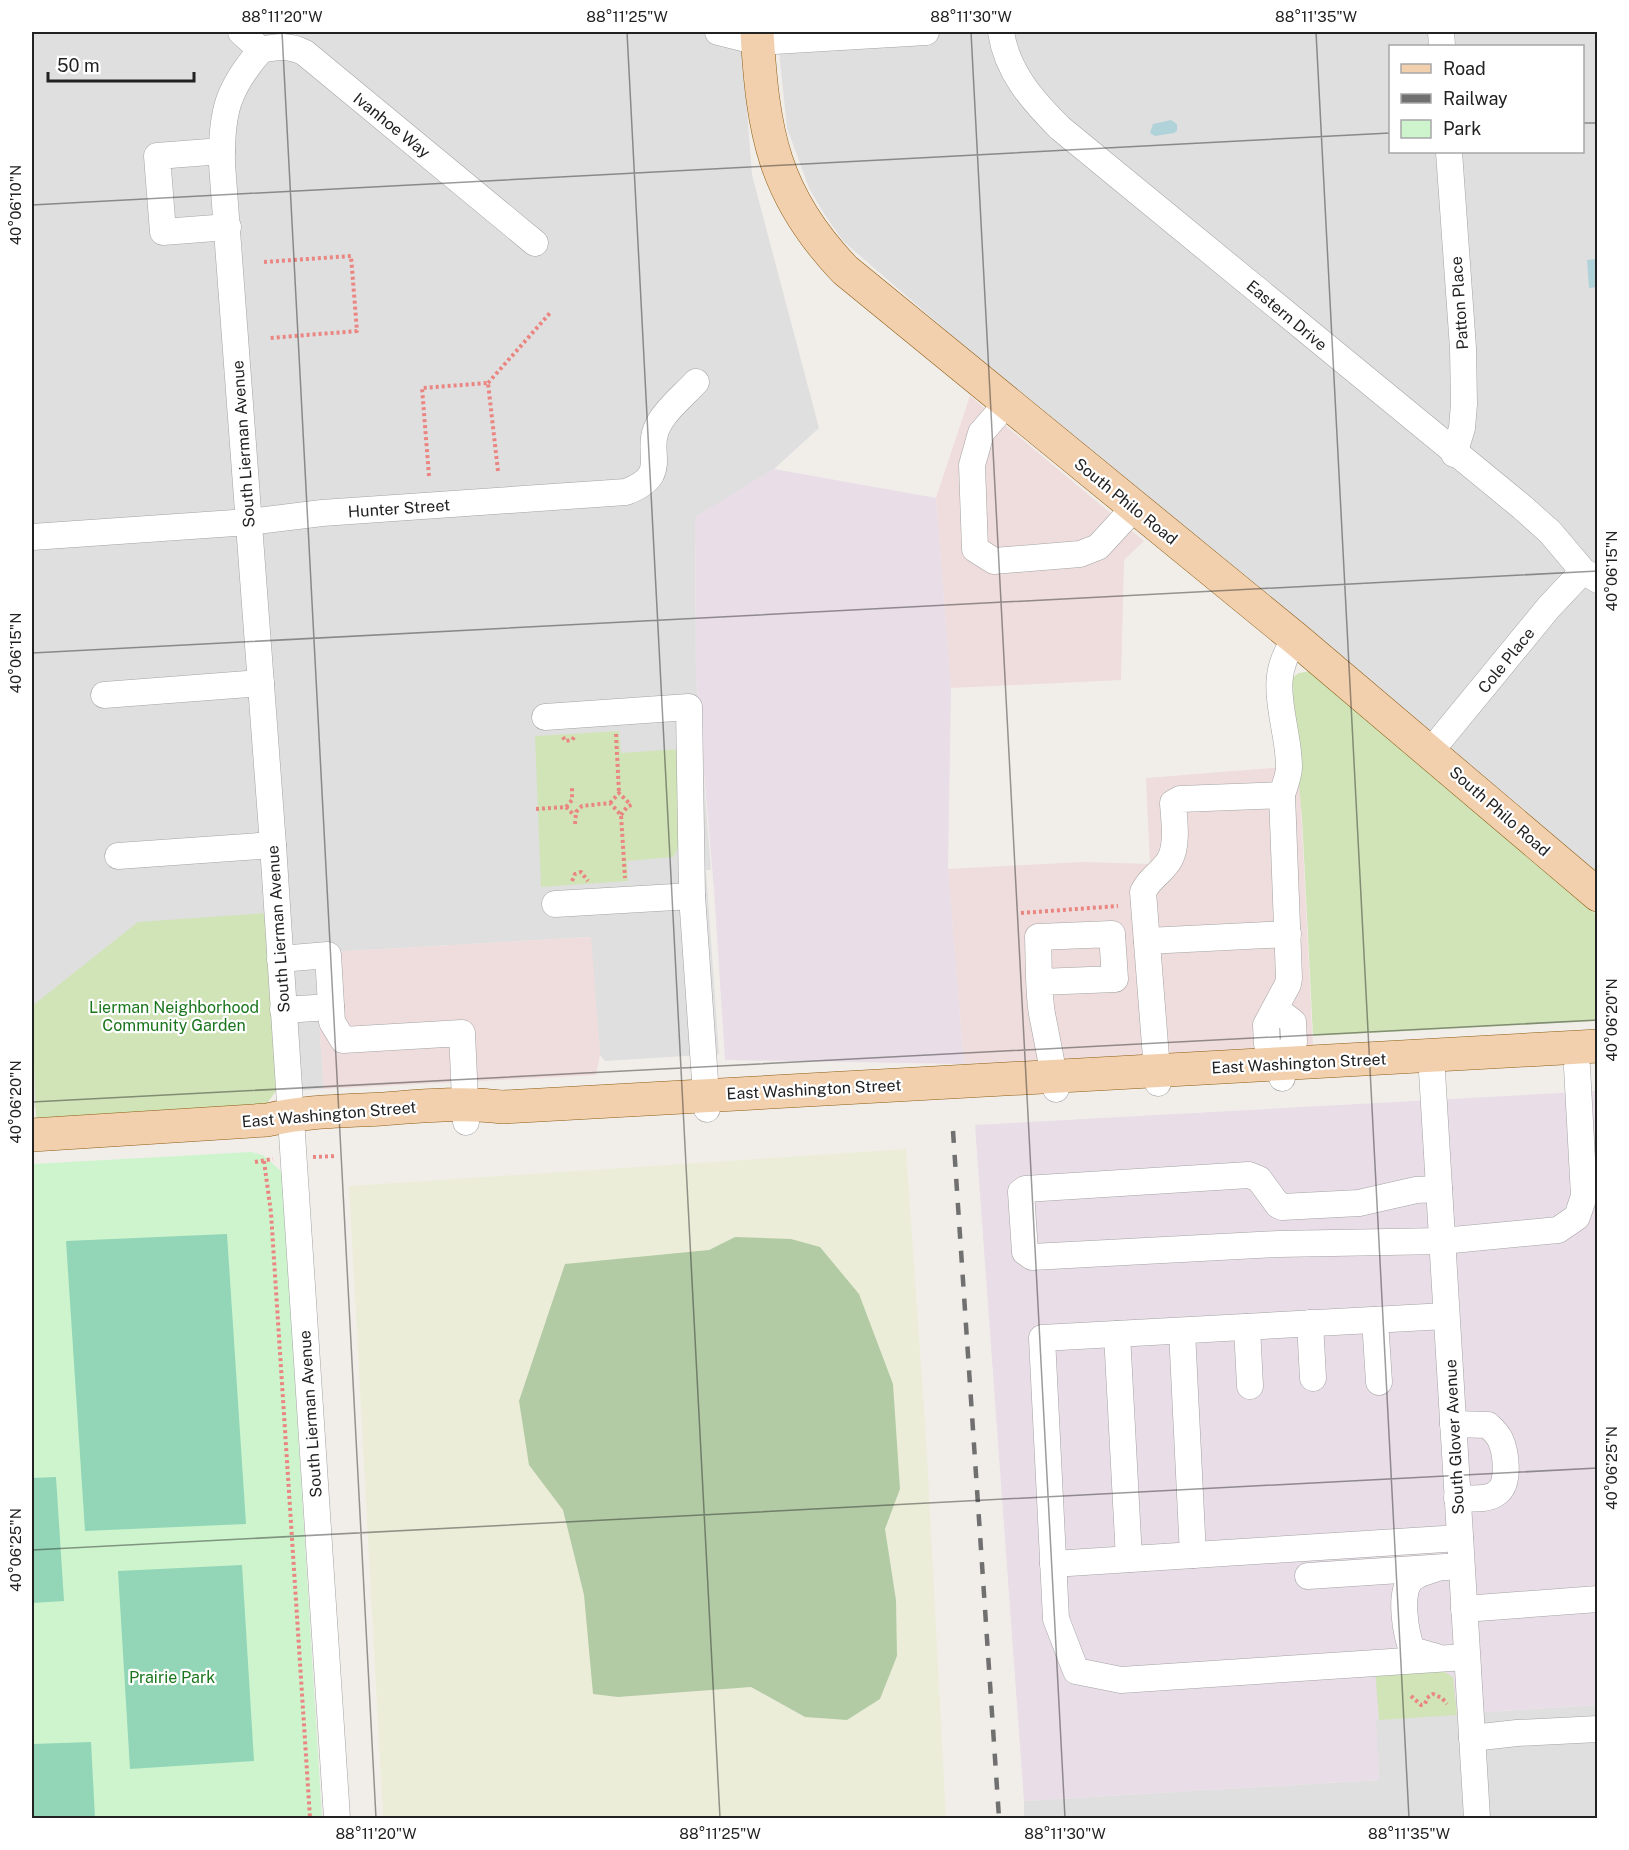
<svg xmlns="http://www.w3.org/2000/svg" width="1629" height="1850" font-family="'Public Sans',sans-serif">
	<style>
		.residential { fill: #e0dfdf; fill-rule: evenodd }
		.commercial { fill: #efdcdc }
		.industrial { fill: #e9dde7 }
		.farmland { fill: #ecedd8; fill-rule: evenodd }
		.grass { fill: #d0e4b7 }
		.forest { fill: #b2cba4 }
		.park { fill: #cef4ce }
		.pitch { fill: #92d6b7 }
		.water { fill: #b0d2d9 }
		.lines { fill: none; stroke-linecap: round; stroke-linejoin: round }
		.minor-casing { stroke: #a3a3a3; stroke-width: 27 }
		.major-casing { stroke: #8d5d13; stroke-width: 34 }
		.path { stroke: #ea8682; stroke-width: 4; stroke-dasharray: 3 3; stroke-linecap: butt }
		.minor { stroke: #fff; stroke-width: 26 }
		.major { stroke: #f2d0ae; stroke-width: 33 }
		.rail { stroke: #707070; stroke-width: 4.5; stroke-dasharray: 12 12; stroke-linecap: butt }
		.ticks { fill: none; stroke: #222; stroke-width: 1.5; stroke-opacity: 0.45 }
		.labels { text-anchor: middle; stroke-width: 4.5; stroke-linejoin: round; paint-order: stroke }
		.street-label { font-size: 16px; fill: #222; stroke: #fff }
		.park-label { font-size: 16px; fill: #1a761c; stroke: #fff }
		.neatline { fill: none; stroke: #222; stroke-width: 2 }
		.ticks-label { font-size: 15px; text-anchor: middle; fill: #222 }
	</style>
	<rect width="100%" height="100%" fill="#f1eeea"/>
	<g class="residential">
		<polygon points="32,32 741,32 752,175 819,428 774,469 695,518 696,676 711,870 706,870 719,1054 605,1061 600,1055 590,937 314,953 324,1089 32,1108"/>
		<path d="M777,32h820v840l-209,-177 -425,-350 -120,-104 -20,-29 -14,-24 -22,-60zM1390,46h192v106h-192z"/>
		<polygon points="1597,1705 1597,1818 1024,1818 1024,1801 1379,1780 1375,1719"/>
	</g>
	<g class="commercial">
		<polygon points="970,396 1144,541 1124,560 1121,680 951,688 936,498"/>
		<polygon points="1299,766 1313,1048 964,1064 948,869 1083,862 1150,864 1146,778"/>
		<polygon points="591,937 600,1055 596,1075 324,1089 314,953"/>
	</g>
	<g class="industrial">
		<polygon points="774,469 936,498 951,688 948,869 964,1064 725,1060 714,890 696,676 695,517"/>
		<polygon points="1597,1091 1597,1705 1376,1719 1379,1780 1024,1801 975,1125"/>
	</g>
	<path class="farmland" d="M906,1149l20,288 20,381h-563l-34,-632zM735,1237l165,252 -15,40 11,71 -91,117 -54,-30 -133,10 -34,-102 -21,-85 146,-260z"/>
	<g class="grass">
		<polygon points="1311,671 1446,781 1597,915 1597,1021 1313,1036 1302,817 1289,680 1299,673"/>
		<polygon points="619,731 621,753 680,749 686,834 673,857 627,861 628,881 541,887 535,736"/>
		<polygon points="266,913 276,1091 265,1106 36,1121 32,1006 138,922"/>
		<polygon points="1438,1668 1453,1677 1457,1715 1379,1720 1375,1669"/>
	</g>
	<polygon class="forest" points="735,1237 791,1239 820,1247 859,1294 893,1384 900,1489 885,1529 896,1600 897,1656 880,1699 847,1720 805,1717 751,1687 618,1697 593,1694 584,1595 563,1510 529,1465 519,1401 565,1264 709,1250"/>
	<polygon class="park" points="251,1152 263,1155 282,1172 322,1818 32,1818 32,1164"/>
	<g class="pitch">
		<polygon points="227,1234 246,1524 85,1531 66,1241"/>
		<polygon points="56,1477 64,1601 32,1603 32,1478"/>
		<polygon points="242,1565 254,1761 130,1769 118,1571"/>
		<polygon points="91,1742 95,1818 32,1818 32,1744"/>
	</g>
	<g class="water">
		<polygon points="1171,120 1177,124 1177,131 1174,133 1155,136 1150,133 1153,124"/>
		<polygon points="1597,259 1597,287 1589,288 1587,260"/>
	</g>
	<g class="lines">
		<defs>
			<g id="minor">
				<path d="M241,32l20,18c17,-4 29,-5 44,3l230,190"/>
				<polyline points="718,32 758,42 926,32"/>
				<path d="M1001,32c6,40 31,68 59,96l462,379 28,25 33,39 15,9"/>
				<polyline points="1441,32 1442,46"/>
				<path d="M261,50c-34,39 -40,63 -39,114l51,681 64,973"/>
				<polyline points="222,151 157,156 163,232 228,227"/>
				<polyline points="1449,152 1463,348 1464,404 1462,428 1454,454"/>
				<polyline points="1007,403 981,433 972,465 975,549 994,561 1080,554 1098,547 1134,508"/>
				<path d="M32,537l217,-15 73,-9 304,-21c49,-19 14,-40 35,-72 9,-14 24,-26 35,-38"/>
				<polyline points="104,695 261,683"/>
				<polyline points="545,717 689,707 692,896 707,1109"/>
				<polyline points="1430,752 1549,607 1583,571"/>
				<polyline points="118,856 273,845"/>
				<polyline points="555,904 692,896"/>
				<polyline points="1147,941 1288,934"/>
				<polyline points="280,959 328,955 332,1022 343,1040 462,1033 466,1122"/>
				<path d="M1040,982l75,-3 -3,-45 -74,3c1,26 0,52 4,77 5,25 10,50 14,75"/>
				<polyline points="1276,1009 1293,1022 1294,1042 1281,1065 1282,1078"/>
				<polyline points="283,1010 331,1007"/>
				<polyline points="1431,1055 1477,1818"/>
				<path d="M1281,1065l-14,-21 -1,-19 22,-41 1,-6 -7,-183c2,-8 7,-19 7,-28 0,-45 -26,-87 7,-128"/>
				<path d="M1158,1083l-15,-191c7,-15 21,-21 27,-33 8,-15 4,-40 3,-56l7,-4 102,-4"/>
				<polyline points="1439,1189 1416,1190 1359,1203 1282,1207 1278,1205 1259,1179 1249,1175 1025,1189 1021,1192 1025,1252 1032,1257 1278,1244 1442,1241 1558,1230 1577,1217 1584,1196 1577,1067"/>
				<polyline points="1446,1316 1042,1338 1056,1619 1076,1671 1121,1680 1466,1657"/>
				<polyline points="1375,1320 1379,1382"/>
				<polyline points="1310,1323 1313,1378"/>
				<polyline points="1247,1327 1250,1386"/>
				<polyline points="1182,1331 1193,1555"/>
				<polyline points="1117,1334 1129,1559"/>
				<path d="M1453,1424l35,1c4,4 9,8 12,14 6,12 10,44 -2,53 -9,9 -29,6 -41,6"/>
				<polyline points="1053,1564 1460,1538"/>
				<path d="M1435,1569c-9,3 -18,4 -25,12 -11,15 -4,53 2,69l25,7"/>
				<polyline points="1308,1576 1461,1566"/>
				<polyline points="1464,1609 1598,1599"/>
				<polyline points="1472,1738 1517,1733 1598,1729"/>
			</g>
			<g id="major">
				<path d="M757,32c6,100 16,163 88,238l451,369 302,256"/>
				<path d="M32,1135l235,-15c38,-9 76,-9 115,-11 40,-3 80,-7 121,-2l1095,-61"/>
			</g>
		</defs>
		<use href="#minor" class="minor-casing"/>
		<use href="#major" class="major-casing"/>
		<g class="path">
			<polyline points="264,262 351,256 357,331 270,338"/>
			<polyline points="488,383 550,313"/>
			<polyline points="429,476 422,388 488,383 498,471"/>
			<polyline points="616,734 619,793"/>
			<polyline points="563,737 565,741 572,740 575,736"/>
			<polyline points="610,803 619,793 630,804"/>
			<polyline points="566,807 572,800 572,788"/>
			<polyline points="536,809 566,807 574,815"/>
			<polyline points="621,815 627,807 633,804"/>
			<polyline points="575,824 576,812 582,806 610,803 621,815 625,878"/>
			<polyline points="572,881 575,874 581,872 588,881"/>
			<polyline points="1021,913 1118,906"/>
			<polyline points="313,1157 337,1156"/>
			<polyline points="264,1161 271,1213 310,1818"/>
			<polyline points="255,1162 273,1159"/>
			<polyline points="1411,1696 1421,1705 1425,1704 1427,1698 1433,1694 1442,1698 1447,1704"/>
		</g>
		<use href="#minor" class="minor"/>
		<use href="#major" class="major"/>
		<polyline class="rail" points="953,1131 999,1818"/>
	</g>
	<path class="ticks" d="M282,32l94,1786M627,32l93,1786M971,32l94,1786M1316,32l93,1786M1582,123h16M32,205l1358,-72M32,653l1566,-82M32,1102l1566,-82M32,1550l1566,-82"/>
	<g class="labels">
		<g class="street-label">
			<text transform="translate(392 125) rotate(39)" y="6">Ivanhoe Way</text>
			<text transform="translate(1459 303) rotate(-94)" y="6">Patton Place</text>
			<text transform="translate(1287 315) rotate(40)" y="6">Eastern Drive</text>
			<text transform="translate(243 444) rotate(-94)" y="6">South Lierman Avenue</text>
			<text transform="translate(1126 501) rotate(39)" y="6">South Philo Road</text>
			<text transform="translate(399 508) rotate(-4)" y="6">Hunter Street</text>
			<text transform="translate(1506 660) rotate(-51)" y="6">Cole Place</text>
			<text transform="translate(1500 811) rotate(41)" y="6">South Philo Road</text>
			<text transform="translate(278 929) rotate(-94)" y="6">South Lierman Avenue</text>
			<text transform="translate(1299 1063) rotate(-3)" y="6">East Washington Street</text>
			<text transform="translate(814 1089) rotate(-3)" y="6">East Washington Street</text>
			<text transform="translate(329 1114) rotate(-5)" y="6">East Washington Street</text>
			<text transform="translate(310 1414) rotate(-94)" y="6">South Lierman Avenue</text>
			<text transform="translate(1454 1437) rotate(-93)" y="6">South Glover Avenue</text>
		</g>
		<g class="park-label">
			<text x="174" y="1013">Lierman Neighborhood<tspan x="174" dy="18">Community Garden</tspan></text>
			<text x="172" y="1683">Prairie Park</text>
		</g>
	</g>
	<rect width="1629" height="1850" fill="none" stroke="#ffffff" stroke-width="66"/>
	<rect x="1389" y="45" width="195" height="108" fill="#ffffff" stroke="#a7a7a7" stroke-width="1.5"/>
	<rect x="1401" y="64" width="30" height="9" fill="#f2d0ae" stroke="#a7a7a7" stroke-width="1.5"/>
	<text x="1443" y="75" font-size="18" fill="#222222">Road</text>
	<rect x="1401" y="94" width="30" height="9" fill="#707070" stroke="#a7a7a7" stroke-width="1.5"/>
	<text x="1443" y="105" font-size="18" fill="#222222">Railway</text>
	<rect x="1401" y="120" width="30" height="18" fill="#cef4ce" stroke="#a7a7a7" stroke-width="1.5"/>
	<text x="1443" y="135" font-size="18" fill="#222222">Park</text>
	<path d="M48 72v9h146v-9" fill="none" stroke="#222222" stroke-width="3"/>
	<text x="57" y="72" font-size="18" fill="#222222" stroke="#ffffff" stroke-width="4.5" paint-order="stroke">50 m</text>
	<rect x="33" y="33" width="1563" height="1784" class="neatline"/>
	<g class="ticks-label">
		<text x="282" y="22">88°11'20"W</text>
		<text x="627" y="22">88°11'25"W</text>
		<text x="971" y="22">88°11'30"W</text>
		<text x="1316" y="22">88°11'35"W</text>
		<text transform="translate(16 205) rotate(-90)" y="5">40°06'10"N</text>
		<text transform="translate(1612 571) rotate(-90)" y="5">40°06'15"N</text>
		<text transform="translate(16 653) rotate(-90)" y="5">40°06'15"N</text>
		<text transform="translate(1612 1020) rotate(-90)" y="5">40°06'20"N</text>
		<text transform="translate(16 1102) rotate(-90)" y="5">40°06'20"N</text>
		<text transform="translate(1612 1468) rotate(-90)" y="5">40°06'25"N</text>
		<text transform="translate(16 1550) rotate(-90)" y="5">40°06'25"N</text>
		<text x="376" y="1839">88°11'20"W</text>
		<text x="720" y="1839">88°11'25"W</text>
		<text x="1065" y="1839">88°11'30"W</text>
		<text x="1409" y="1839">88°11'35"W</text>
	</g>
</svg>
